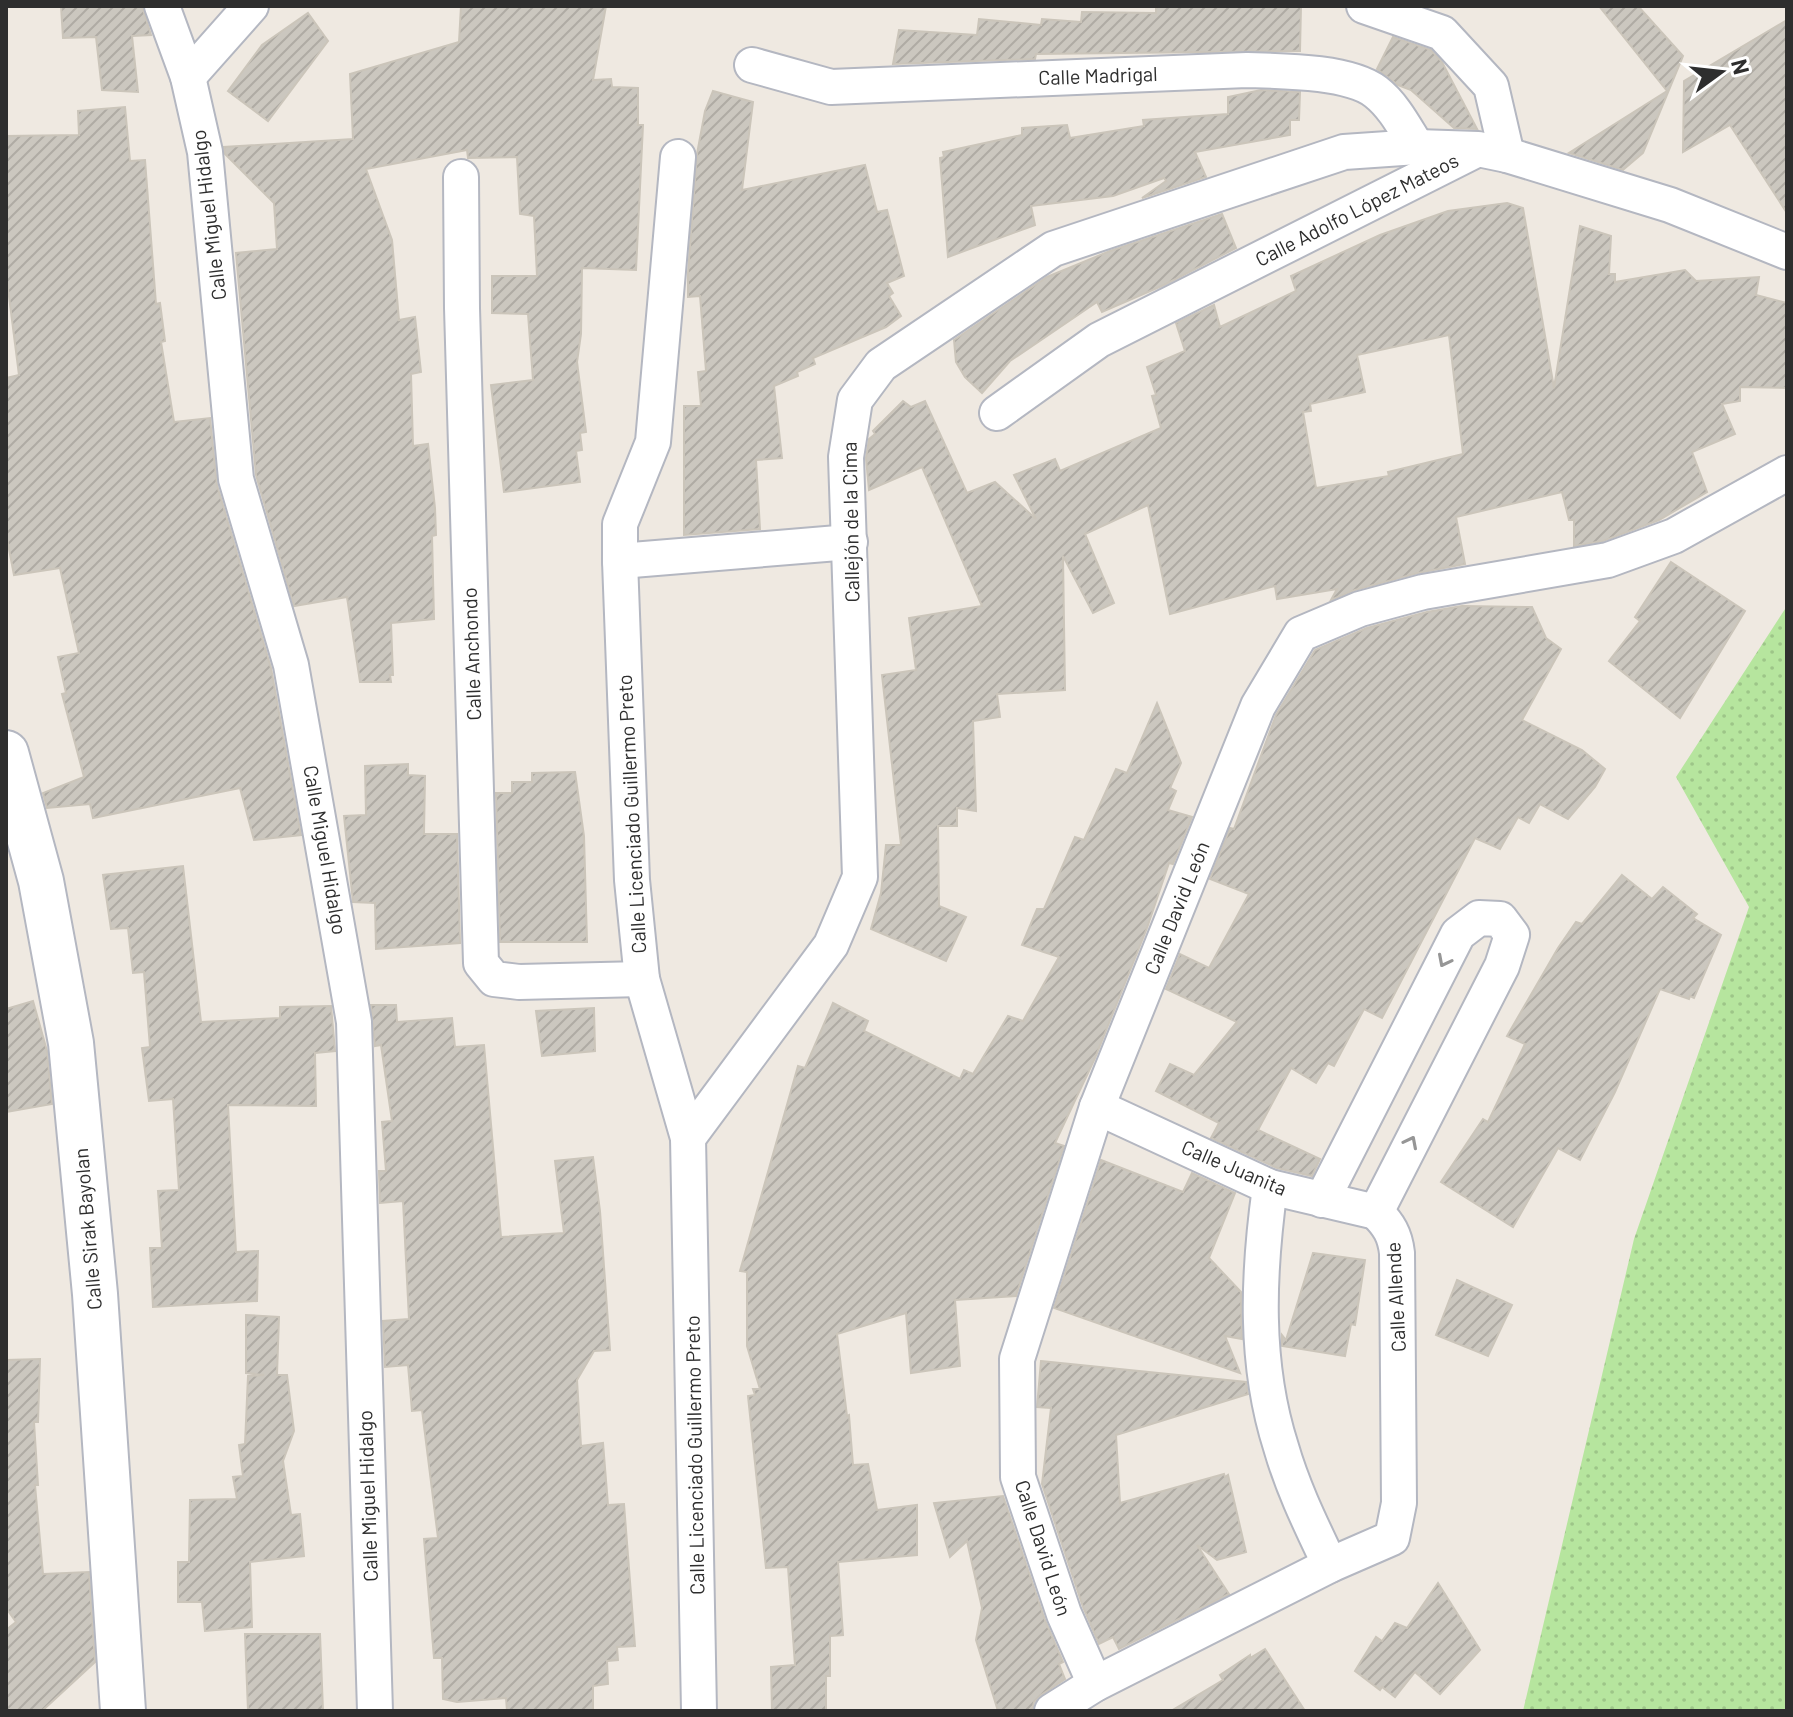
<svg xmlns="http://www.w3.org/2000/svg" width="1793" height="1717" font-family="Barlow,sans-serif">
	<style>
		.grass { fill: url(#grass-dots) }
		.building { fill: url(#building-hatch); stroke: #cbc5ba; stroke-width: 2; fill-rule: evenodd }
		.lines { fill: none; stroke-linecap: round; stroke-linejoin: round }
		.street-casing { stroke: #b4b7c1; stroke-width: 38 }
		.secondary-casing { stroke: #b4b7c1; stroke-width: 48 }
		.street { stroke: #fff; stroke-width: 34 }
		.secondary { stroke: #fff; stroke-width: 44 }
		.oneway { stroke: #969696 }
		.labels { text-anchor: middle; stroke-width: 7; stroke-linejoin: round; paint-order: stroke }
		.street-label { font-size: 20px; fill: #2e2e2e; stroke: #fff }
	</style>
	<defs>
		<pattern id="grass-dots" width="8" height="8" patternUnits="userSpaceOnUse" patternTransform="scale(2)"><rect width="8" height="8" fill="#b6e59e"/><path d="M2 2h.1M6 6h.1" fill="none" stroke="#9dc588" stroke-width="1.8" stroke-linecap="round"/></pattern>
		<pattern id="building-hatch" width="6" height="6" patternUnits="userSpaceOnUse" patternTransform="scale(2)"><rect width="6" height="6" fill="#cbc7bf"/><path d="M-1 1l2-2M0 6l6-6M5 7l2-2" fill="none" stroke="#afaba4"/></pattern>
	</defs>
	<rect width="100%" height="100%" fill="#efe9e1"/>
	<polygon class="grass" points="1787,606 1787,1711 1523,1711 1634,1239 1749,907 1676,777"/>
	<g class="building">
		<polygon points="61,6 142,6 151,35 132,36 138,92 102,90 96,37 63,38"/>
		<polygon points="461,6 606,6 593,80 611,79 612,87 638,88 638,125 643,125 636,270 582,268 581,334 577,362 586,432 580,433 582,450 576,451 580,482 504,492 491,385 533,380 528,314 492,313 492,276 537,276 534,216 520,214 517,157 468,158 467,150 366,169 392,240 399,320 415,317 421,372 411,374 413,446 428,444 435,508 436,535 432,536 434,619 391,623 393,675 390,675 391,682 360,682 347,597 294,606 256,475 236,253 277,249 274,203 225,154 224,147 353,139 350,74 459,42"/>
		<polygon points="1156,6 1301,6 1300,51 1036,54 1035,59 893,64 899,30 977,35 979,19 1041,25 1042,19 1081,22 1082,12 1156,13"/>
		<polygon points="1599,6 1638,6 1683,56 1643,153 1623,170 1569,153 1667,91"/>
		<polygon points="308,13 328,41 268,121 228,91 262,45"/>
		<polygon points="1787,20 1787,213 1730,125 1683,152 1684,81"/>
		<polygon points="1393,37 1431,50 1442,62 1477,129 1454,128 1411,90 1398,85 1377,69"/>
		<polygon points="1261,90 1300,92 1299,120 1290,120 1290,135 1195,152 1206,177 1142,198 1166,181 1164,178 1113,196 1031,206 1035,225 948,257 940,158 944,157 943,152 1022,135 1022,128 1067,125 1070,138 1144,126 1143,120 1228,114 1228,97"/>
		<polygon points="713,91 753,102 742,190 865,165 877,212 887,210 904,276 887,283 893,293 889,296 901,316 886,327 813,358 815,364 797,372 798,376 774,386 782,458 756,460 760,529 684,535 684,406 701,406 698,372 706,371 700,296 688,297 688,273 697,154 705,111"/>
		<polygon points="125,107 130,161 145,160 156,304 160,303 165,341 161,342 174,422 210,418 217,485 271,668 301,835 254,840 240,788 93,818 90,804 47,808 43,793 84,777 62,694 66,693 58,657 79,653 60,568 14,575 6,534 6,378 19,375 6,273 6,136 79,135 78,111"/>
		<path d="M1507,203l16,5 31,180 26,-162 31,10 -2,38h6v8l70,-12 11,11 63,-4 -3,18 31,8v85l-47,-1v14l-18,3 13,30 -43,18 15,40 -48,28 -56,21 -29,5v-26h-5l-7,-28 -106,25 9,47 -47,9 -63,17 -24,10 6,-11 -60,10 -2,-13 -105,28 -22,-109 -63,29 29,69 -21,10 -30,-57 2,134 -68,4 3,23 -27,4 3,90 -19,-3v18h-19l1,80 27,11 -20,44 -75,-32 10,-36 5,-48h15l-19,-170 34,-5 -7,-52 73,-12 -60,-139 -53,23 -3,-32 3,-19 6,-5 -2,-3 30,-30 8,6 14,-6 42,92 28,-11 41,37 -22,-44 41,-16 5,12 101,-43 -9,-32 4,-1 -9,-28 38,-16 -9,-28 38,-18 6,22 76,-36 -5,-15 89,-41 68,-24zM1449,335l14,119 -75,18 1,4 -73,12 -13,-76 8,-1 -1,-7 55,-12 -8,-37z"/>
		<polygon points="1222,214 1236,248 1164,285 1102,312 1097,302 1010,361 982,393 965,377 956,362 954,340 1047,277 1110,251"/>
		<polygon points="1671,562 1745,611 1680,718 1609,661 1640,621 1635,617"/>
		<polygon points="1462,606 1532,607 1546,638 1561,649 1522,720 1582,750 1605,769 1595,787 1568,819 1540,804 1529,823 1518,817 1500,849 1475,838 1382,1018 1364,1009 1334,1066 1328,1063 1316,1083 1291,1068 1258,1130 1320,1159 1312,1176 1277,1168 1211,1138 1219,1123 1156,1091 1170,1064 1194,1075 1237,1022 1166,989 1180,954 1209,968 1249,894 1210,879 1230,828 1234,829 1276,715 1315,650 1367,628 1427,612"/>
		<polygon points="1157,703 1181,763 1170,788 1176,791 1168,810 1192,817 1173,864 1169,863 1147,928 1095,1058 1055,1143 1064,1146 1016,1296 955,1300 960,1366 911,1373 906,1313 837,1334 847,1416 849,1415 853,1465 868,1464 877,1510 917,1505 917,1555 838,1562 843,1635 830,1636 830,1676 826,1676 826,1711 772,1711 771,1667 795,1665 788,1567 766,1568 748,1396 755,1395 753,1389 760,1389 747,1346 747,1272 740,1271 798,1066 805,1068 833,1003 868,1021 864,1031 960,1079 964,1070 973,1074 1008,1016 1023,1021 1059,957 1022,945 1037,909 1044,909 1075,837 1084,840 1116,769 1127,773"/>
		<polygon points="408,764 408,775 425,776 424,834 457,834 460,943 376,949 375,903 353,902 344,816 366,815 365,766"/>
		<polygon points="575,772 584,836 587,942 500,942 496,793 512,793 512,782 532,782 532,773"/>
		<polygon points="183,866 201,1022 280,1018 280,1007 331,1006 335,1051 315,1053 316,1106 228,1105 236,1252 258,1251 257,1301 153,1307 150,1248 162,1248 158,1191 179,1190 173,1099 149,1101 142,1048 150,1047 144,972 133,973 128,928 111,929 103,875"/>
		<polygon points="1622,875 1652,899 1663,887 1697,914 1693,918 1721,935 1694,998 1690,996 1689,999 1660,989 1615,1092 1580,1160 1558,1148 1513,1227 1441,1182 1483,1119 1488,1122 1525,1044 1507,1036 1558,948 1576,922 1582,924"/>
		<polygon points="33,1001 47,1051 52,1104 6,1112 6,1009"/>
		<polygon points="371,1005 396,1005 397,1022 452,1018 455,1047 484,1045 501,1237 564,1233 555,1161 593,1157 600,1211 610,1350 594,1351 577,1380 581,1446 603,1443 608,1505 624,1504 635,1646 617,1647 618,1660 607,1661 608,1684 593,1686 593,1711 507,1711 506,1698 457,1702 443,1699 442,1658 434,1658 424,1539 438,1538 422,1410 412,1411 408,1365 385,1367 383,1321 409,1319 403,1201 380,1203 379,1171 386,1171 382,1122 392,1121 381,1045 375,1046"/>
		<polygon points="594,1008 595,1051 542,1056 536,1011"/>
		<polygon points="1101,1160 1183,1192 1192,1173 1235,1193 1209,1258 1241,1292 1242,1339 1225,1336 1240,1373 1054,1308"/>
		<polygon points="1313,1253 1365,1260 1355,1325 1351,1324 1345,1356 1282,1346 1282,1335 1286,1340"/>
		<polygon points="1457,1280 1512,1305 1488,1356 1436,1335"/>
		<polygon points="246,1315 279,1317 277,1375 287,1375 294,1431 283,1461 291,1515 300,1514 304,1556 250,1562 252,1627 205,1631 202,1602 178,1602 178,1562 189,1562 190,1500 237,1499 233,1477 243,1476 239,1445 245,1444 248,1376 264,1375 246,1373"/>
		<polygon points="40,1359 38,1422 34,1422 38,1485 35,1485 43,1574 89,1572 95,1662 42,1711 6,1711 6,1630 16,1622 6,1608 6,1360"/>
		<polygon points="1041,1361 1246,1382 1248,1394 1116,1435 1120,1503 1224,1474 1225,1477 1228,1475 1246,1552 1217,1560 1197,1545 1229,1594 1119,1649 1113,1637 1099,1644 1083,1607 1042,1484 1051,1408 1037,1407"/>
		<polygon points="1003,1496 1045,1620 1063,1662 1059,1664 1065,1679 1041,1695 1034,1702 1032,1711 998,1711 976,1640 982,1608 967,1541 950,1557 934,1503"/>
		<polygon points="1438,1583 1480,1650 1440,1694 1415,1672 1395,1697 1382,1687 1380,1690 1355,1671 1376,1637 1382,1641 1395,1623 1407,1628"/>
		<polygon points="245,1634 320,1634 323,1711 248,1711"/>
		<polygon points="1265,1649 1305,1711 1171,1711 1223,1680 1220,1675 1250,1655 1250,1658"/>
	</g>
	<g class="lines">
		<defs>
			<g id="street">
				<polyline points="162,6 188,77 205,152 236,479 291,665 354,1022 375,1711"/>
				<polyline points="1364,6 1442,33 1491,86 1507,155"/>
				<path d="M752,65l79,22 416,-17c33,1 102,1 129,22 18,14 29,36 41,55"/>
				<polyline points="188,77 251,6"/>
				<polyline points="678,157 653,442 620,524 620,561 632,880 642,979 688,1138 699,1711"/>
				<polyline points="461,177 462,308 481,963 494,979 519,982 642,979"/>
				<polyline points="997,413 1099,340 1474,151"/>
				<polyline points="620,561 850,542"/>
				<polyline points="1097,1107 1270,1187 1376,1212"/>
				<polyline points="688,1138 831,945 860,877 846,457 855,400 881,365 1053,249 1344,152 1417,147 1478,149 1507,155 1670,205 1787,252"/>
				<path d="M1270,1187c-12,87 -16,176 11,260 12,42 31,80 49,118"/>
				<polyline points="1322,1200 1458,934 1479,918 1500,919 1512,935 1502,966 1376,1212"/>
				<polyline points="1095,1684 1064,1614 1018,1477 1017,1359 1097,1107 1258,706 1301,634 1360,609 1423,592 1608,560 1674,536 1787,473"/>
				<path d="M1052,1711l43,-27 235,-119 62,-27 7,-35 -2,-250c-2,-18 -8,-28 -21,-41"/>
			</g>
			<polyline id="secondary" points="6,753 41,881 71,1043 95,1294 123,1711"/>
		</defs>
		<use href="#street" class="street-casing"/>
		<use href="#secondary" class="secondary-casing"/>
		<use href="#street" class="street"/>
		<use href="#secondary" class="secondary"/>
	</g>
	<defs><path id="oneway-chevron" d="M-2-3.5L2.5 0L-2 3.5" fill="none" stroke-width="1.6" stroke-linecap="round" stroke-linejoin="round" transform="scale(2)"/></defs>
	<g class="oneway">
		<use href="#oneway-chevron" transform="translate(1444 961) rotate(117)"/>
		<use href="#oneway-chevron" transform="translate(1411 1142) rotate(-63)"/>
	</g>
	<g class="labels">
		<g class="street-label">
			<text transform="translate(1098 76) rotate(-2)" y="7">Calle Madrigal</text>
			<text transform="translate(1357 210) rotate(-27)" y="7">Calle Adolfo López Mateos</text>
			<text transform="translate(209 215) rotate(-97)" y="7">Calle Miguel Hidalgo</text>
			<text transform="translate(851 522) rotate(-91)" y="7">Callejón de la Cima</text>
			<text transform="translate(472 654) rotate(-92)" y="7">Calle Anchondo</text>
			<text transform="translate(632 814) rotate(-93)" y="7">Calle Licenciado Guillermo Preto</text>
			<text transform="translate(325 850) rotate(80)" y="7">Calle Miguel Hidalgo</text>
			<text transform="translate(1177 908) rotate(-68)" y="7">Calle David León</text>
			<text transform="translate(1234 1168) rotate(23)" y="7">Calle Juanita</text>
			<text transform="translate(88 1229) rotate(-95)" y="7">Calle Sirak Bayolan</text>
			<text transform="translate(1396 1297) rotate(-93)" y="7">Calle Allende</text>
			<text transform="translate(695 1455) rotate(-91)" y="7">Calle Licenciado Guillermo Preto</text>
			<text transform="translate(368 1496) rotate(-92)" y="7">Calle Miguel Hidalgo</text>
			<text transform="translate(1043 1548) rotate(72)" y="7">Calle David León</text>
		</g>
	</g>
	<rect width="1793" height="1717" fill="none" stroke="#2e2e2e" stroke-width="16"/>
	<g transform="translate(1721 72) rotate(75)" stroke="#ffffff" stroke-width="6" paint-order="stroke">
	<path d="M0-6L14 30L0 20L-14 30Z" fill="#2e2e2e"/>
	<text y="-12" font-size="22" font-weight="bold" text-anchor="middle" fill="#2e2e2e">N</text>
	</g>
</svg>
